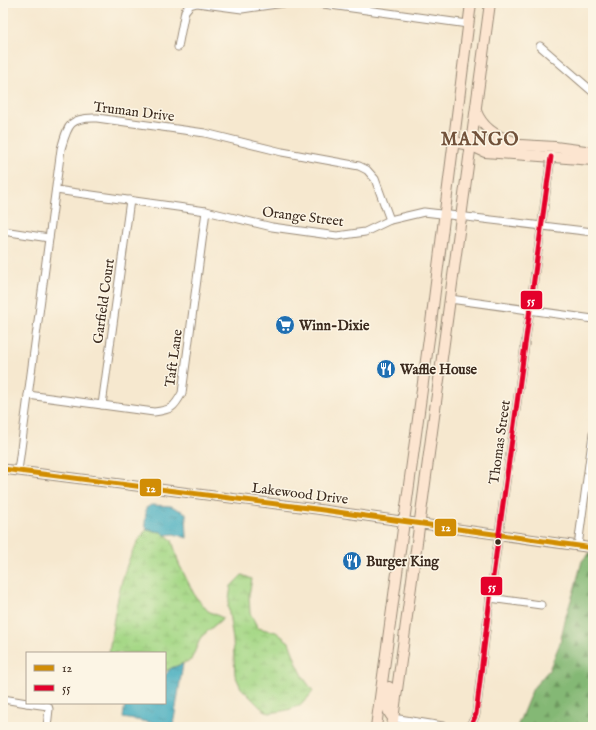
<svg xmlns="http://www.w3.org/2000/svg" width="596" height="730" font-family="'IM FELL English',serif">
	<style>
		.forest { fill: url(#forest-firs); stroke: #607149 }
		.wetland { fill: url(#wetland-marsh); stroke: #708152 }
		.water { fill: url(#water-ripples); stroke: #3c6a6e }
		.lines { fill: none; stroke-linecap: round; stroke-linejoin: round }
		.minor-casing { stroke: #988976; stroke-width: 9 }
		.tertiary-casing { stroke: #988976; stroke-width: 11 }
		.secondary-casing { stroke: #988976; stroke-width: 12 }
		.minor { stroke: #fff; stroke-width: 7 }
		.tertiary { stroke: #fff; stroke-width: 9 }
		.secondary { stroke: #fce5d0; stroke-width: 10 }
		.bus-1-casing { stroke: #fcf5e5; stroke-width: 8 }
		.bus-2-casing { stroke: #fcf5e5; stroke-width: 8 }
		.bus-1 { stroke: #d18d06; stroke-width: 5 }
		.bus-2 { stroke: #e4002b; stroke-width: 5 }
		.bus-dot { fill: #3b2a1e; stroke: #fcf5e5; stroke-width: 1.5 }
		.labels { text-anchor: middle; stroke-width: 3; stroke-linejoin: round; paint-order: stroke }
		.street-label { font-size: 14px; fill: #3b2a1e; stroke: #fcf5e5 }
		.poi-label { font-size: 14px; font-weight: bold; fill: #3b2a1e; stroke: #fcf5e5; text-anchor: start }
		.district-label { font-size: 18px; font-weight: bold; letter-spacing: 1px; fill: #71513a; stroke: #fcf5e5 }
		.line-badge { stroke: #fcf5e5; stroke-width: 1.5 }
		.badge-label { font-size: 11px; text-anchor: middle; font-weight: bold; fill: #fff }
	</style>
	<defs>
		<pattern id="forest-firs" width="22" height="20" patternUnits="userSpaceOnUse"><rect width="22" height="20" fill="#84b874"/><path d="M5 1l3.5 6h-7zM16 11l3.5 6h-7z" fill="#6d965f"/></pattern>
		<pattern id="wetland-marsh" width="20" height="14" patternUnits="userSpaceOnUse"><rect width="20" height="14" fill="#a6d887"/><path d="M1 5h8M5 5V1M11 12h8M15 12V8" fill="none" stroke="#90ba74"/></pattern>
		<pattern id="water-ripples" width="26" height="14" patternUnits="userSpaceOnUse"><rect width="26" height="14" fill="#3eaabe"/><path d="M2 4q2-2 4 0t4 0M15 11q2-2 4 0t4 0" fill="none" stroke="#358b9a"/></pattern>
	</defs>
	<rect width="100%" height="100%" fill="#fcf5e5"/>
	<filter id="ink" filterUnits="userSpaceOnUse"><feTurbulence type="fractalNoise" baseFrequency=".025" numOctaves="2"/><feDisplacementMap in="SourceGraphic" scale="8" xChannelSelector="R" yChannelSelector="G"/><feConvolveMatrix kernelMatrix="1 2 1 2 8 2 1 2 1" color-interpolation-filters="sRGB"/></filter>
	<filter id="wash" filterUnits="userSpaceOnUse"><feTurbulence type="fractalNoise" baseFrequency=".012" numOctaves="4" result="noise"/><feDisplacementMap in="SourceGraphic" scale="16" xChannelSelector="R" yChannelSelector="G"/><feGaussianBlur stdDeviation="0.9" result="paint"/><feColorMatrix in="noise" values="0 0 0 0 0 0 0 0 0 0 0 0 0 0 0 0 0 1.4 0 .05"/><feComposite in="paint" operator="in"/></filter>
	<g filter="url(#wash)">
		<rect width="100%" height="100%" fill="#f6e8cf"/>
		<polygon class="forest" points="589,553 593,553 593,727 517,727 533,688 549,670 560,643 566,616 574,591 582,561"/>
		<g class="wetland">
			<path d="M146,530l16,2 10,8 7,24 16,32 13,15 15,7 -22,19 -10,23 -26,11v-18h-56c5,-37 12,-94 37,-123z"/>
			<path d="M242,575l10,4 -3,16 1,18 8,15 18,4 13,10 8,22 8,16 8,11c-12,18 -23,19 -44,22l-9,-6 -19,-19 -6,-13 -2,-35 -5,-34 3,-20z"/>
		</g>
		<g class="water">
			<polygon points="151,505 171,506 186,513 187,538 174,534 165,535 162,532 147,530 145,524 146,508"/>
			<polygon points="183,664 173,726 123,718 125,703 165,703 165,675 171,668"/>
		</g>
	</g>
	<g filter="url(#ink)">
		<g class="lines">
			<defs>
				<g id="minor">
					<polyline points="316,3 468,24"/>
					<polyline points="540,46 593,92"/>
					<polyline points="178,47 185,11 190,5 197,3 242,9 284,3"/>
					<polyline points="56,190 206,211 272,227 337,236 365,232 390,220 424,212 593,232"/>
					<polyline points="3,231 49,238"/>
					<polyline points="450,299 593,319"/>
					<path d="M28,395l126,17c17,-2 20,-4 28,-19l24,-182"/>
					<polyline points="102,405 130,200"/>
					<path d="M18,471l43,-322c7,-24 8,-32 36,-31l108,15 77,19 77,14 8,4 8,9 15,41"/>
					<polyline points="578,546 593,434"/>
					<polyline points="490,598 541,605"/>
					<polyline points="3,699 27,703"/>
					<polyline points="27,703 48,706 49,709 47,727"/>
					<polyline points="393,718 449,727"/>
					<polyline points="468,727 473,721 476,714 490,598 551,157"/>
				</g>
				<polyline id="tertiary" points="3,469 316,509 593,548"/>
				<g id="secondary">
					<path d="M476,111c6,16 19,25 36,30"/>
					<polyline points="453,142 470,145 485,152 593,160"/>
					<polyline points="470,145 485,143 555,147 593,152"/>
					<path d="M389,687c-2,13 -5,21 4,31"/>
					<polyline points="376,727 430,331 471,3"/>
					<polyline points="392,727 490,3"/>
				</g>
			</defs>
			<use href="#minor" class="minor-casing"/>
			<use href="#tertiary" class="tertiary-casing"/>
			<use href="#secondary" class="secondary-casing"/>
			<use href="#minor" class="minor"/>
			<use href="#tertiary" class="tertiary"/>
			<use href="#secondary" class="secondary"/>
			<defs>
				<polyline id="bus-1" points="3,469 316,509 593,548"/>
				<polyline id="bus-2" points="468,727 473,721 476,714 490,598 551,157"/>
			</defs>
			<use href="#bus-1" class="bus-1-casing"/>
			<use href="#bus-2" class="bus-2-casing"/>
			<use href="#bus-1" class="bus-1"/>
			<use href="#bus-2" class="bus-2"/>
		</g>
	</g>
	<defs>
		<symbol id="supermarket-disc" viewBox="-11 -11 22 22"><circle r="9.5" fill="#1f6fb2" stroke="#fcf5e5"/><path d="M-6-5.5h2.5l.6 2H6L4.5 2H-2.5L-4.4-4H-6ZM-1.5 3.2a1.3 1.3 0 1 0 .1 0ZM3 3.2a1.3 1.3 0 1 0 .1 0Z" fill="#fff"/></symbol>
		<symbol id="restaurant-disc" viewBox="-11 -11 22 22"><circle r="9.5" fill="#1f6fb2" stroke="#fcf5e5"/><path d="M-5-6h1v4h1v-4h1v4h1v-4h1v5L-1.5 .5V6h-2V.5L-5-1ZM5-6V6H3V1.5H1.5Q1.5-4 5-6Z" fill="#fff"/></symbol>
	</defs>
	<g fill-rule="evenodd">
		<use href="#supermarket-disc" x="274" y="314" width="22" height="22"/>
		<use href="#restaurant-disc" x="375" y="358" width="22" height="22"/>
		<use href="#restaurant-disc" x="341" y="550" width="22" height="22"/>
	</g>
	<circle class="bus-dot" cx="498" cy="542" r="3.5"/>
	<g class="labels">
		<g class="street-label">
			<text transform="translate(134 111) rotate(7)" y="5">Truman Drive</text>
			<text transform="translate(303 216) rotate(7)" y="5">Orange Street</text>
			<text transform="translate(103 301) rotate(-82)" y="5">Garfield Court</text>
			<text transform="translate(173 358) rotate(-82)" y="5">Taft Lane</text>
			<text transform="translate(499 442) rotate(-82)" y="5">Thomas Street</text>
			<text transform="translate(300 493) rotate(7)" y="5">Lakewood Drive</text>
		</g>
		<g class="poi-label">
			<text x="299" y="330">Winn-Dixie</text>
			<text x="400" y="374">Waffle House</text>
			<text x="366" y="566">Burger King</text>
		</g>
		<g class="district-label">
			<text x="480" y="145">MANGO</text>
		</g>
	</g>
	<g class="line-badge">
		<rect x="520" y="290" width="23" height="20" rx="4" fill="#e4002b"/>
		<rect x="139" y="478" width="23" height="19" rx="4" fill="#d18d06"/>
		<rect x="434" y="518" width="23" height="19" rx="4" fill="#d18d06"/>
		<rect x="480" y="576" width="23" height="20" rx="4" fill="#e4002b"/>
	</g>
	<g class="badge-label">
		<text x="531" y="304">55</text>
		<text x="151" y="492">12</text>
		<text x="446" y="531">12</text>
		<text x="492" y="590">55</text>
	</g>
	<rect width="596" height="730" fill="none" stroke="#fcf5e5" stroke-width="16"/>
	<rect x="26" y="652" width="140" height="52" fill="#fcf5e5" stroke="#afa495"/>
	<rect x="34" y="665" width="20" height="6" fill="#d18d06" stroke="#afa495"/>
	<text x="62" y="672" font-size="12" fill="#3b2a1e">12</text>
	<rect x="34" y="685" width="20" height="6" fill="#e4002b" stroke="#afa495"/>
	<text x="62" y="692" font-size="12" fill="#3b2a1e">55</text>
</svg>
